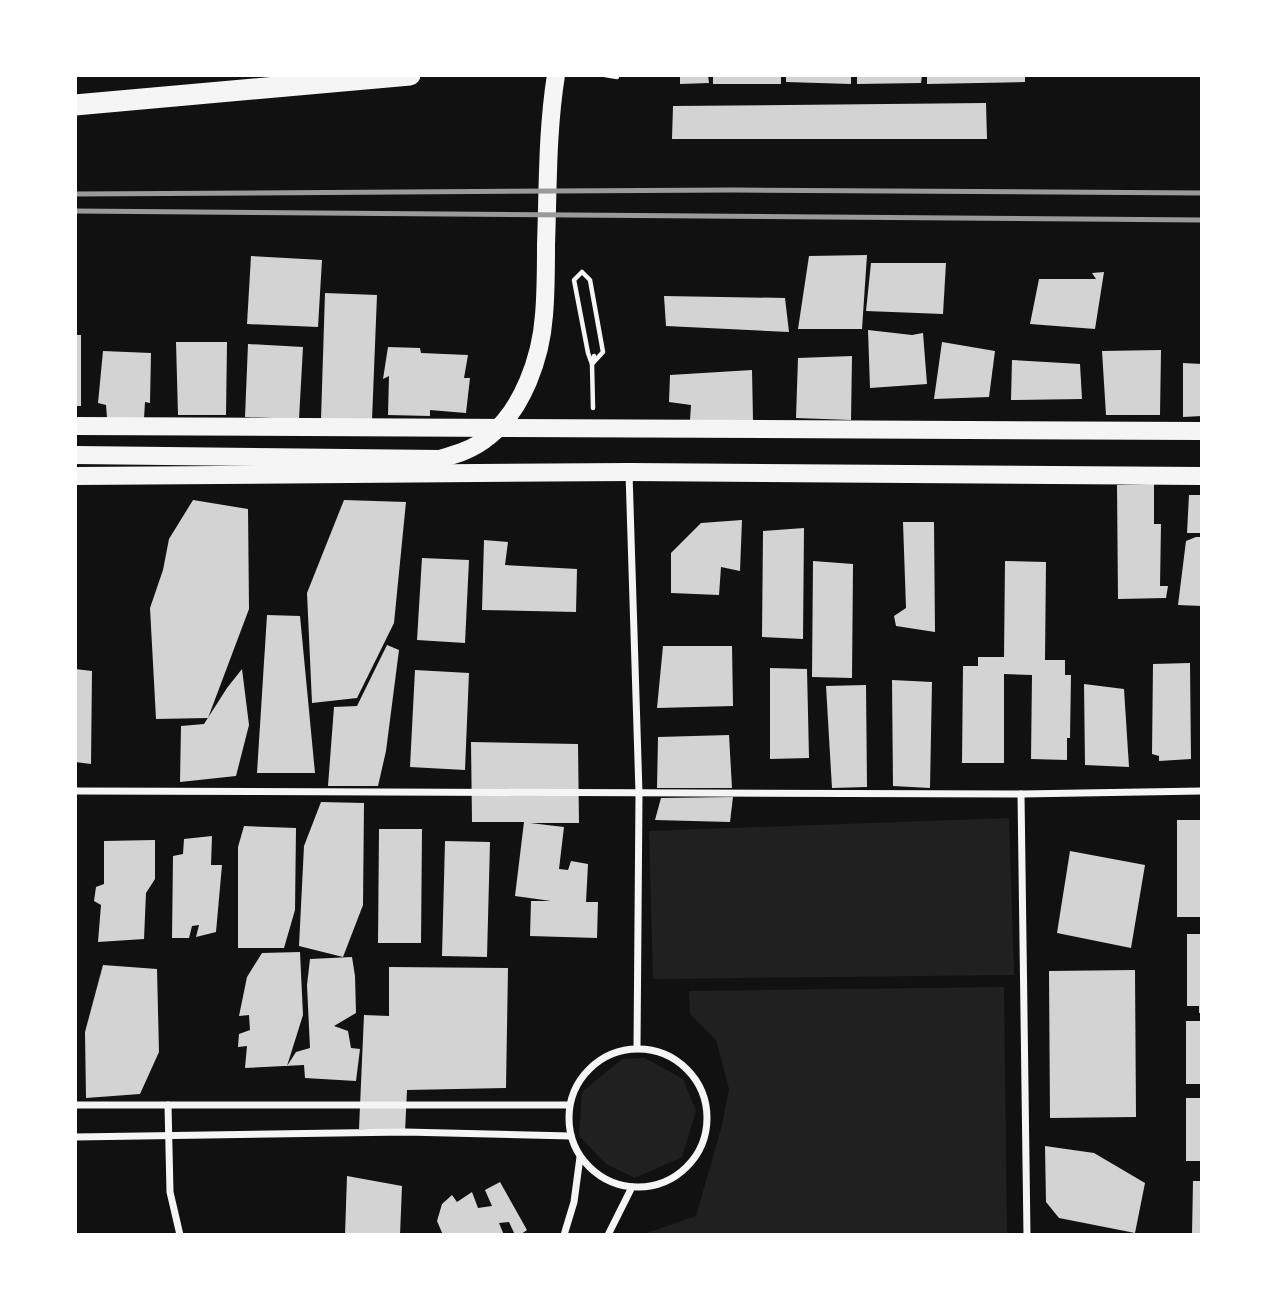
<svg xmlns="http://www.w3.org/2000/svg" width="1277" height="1310" font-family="'Fira Sans',sans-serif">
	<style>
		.green { fill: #202020 }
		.building { fill: #d3d3d3 }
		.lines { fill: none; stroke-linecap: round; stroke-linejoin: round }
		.path { stroke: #f5f5f5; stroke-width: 4.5 }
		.minor { stroke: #f5f5f5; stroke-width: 7 }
		.primary { stroke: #f5f5f5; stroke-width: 18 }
		.motorway { stroke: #f5f5f5; stroke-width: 21 }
		.rail { stroke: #9a9a9a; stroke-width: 5 }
	</style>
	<rect width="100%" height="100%" fill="#111"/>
	<g class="green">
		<polygon points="1009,818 1014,975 653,979 649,831"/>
		<polygon points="1004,987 1007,1235 641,1235 696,1216 722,1125 729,1089 716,1040 690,1014 689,991"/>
		<polygon points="645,1058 683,1079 696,1111 682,1157 635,1178 606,1164 579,1136 582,1092 622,1059"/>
	</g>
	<g class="building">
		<polygon points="680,75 708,75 709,83 680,84"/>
		<rect x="713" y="75" width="68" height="9"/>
		<polygon points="786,75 851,75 851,84 786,82"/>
		<polygon points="857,75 922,75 921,83 857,84"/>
		<polygon points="927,75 1025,75 1025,82 927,84"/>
		<polygon points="986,103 987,139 672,139 673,106"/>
		<polygon points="867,255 862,329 798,329 809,256"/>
		<polygon points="251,256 322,260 318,327 247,324"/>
		<polygon points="871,263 946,263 943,314 866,311"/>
		<polygon points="1104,272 1095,329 1030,324 1039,279 1096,279 1092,273"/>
		<polygon points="325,293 377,295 372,420 321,419"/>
		<polygon points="664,296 785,298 789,332 666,326"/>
		<polygon points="868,330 912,335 923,333 927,384 870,388"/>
		<rect x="75" y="335" width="6" height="71"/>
		<polygon points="176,342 227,342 226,415 178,415"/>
		<polygon points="942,342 995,351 989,397 934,399"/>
		<polygon points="248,344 303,347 299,419 245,417"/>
		<polygon points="388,347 420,348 421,353 468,355 464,378 470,378 466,413 430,410 430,416 388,415 389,376 383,379"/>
		<polygon points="1161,350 1160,415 1106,415 1102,351"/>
		<polygon points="103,351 151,353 150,403 145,402 144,418 107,418 106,405 98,403"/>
		<polygon points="852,356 851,420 796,418 798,358"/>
		<polygon points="1012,360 1080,364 1082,399 1011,400"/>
		<polygon points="1183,363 1202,364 1202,416 1183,417"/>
		<polygon points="752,370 753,421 690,420 691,405 669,402 670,375"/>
		<polygon points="1154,484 1154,524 1161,524 1160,586 1168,586 1166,598 1118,599 1117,485"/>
		<polygon points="1189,495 1202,495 1202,533 1187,533"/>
		<polygon points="193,500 248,509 249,609 208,718 156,719 150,608 163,570 169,539"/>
		<polygon points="344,500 406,502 394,623 357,698 312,703 307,593"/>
		<polygon points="742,520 740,571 721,567 719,595 671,593 671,553 701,523"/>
		<polygon points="903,522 934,522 935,632 896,626 894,616 906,608"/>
		<polygon points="804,528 803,639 762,637 763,531"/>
		<polygon points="1196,537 1202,537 1202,606 1178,605 1186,541"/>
		<polygon points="484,540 508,542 505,565 577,569 576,612 482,610"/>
		<polygon points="422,558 469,560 465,643 417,640"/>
		<polygon points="813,561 853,564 852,678 812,677"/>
		<polygon points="1005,561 1046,562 1045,660 1065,660 1065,675 1071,675 1070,738 1067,738 1067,760 1031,759 1032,675 1004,674 1004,763 962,763 963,666 978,666 978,657 1004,657"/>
		<polygon points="267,615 300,616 315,773 257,773"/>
		<polygon points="387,645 399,650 386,751 378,786 328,786 334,707 357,706"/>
		<polygon points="663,646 732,646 733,706 657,708"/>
		<polygon points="1190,663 1191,759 1159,761 1159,756 1152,754 1153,664"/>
		<polygon points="770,668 807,669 809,758 770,759"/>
		<polygon points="75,669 92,671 91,764 75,762"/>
		<polygon points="242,669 249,725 236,776 180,782 181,726 204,724 227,688"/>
		<polygon points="415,670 469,673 465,770 410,767"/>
		<polygon points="892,680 932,682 930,788 893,786"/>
		<polygon points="1084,684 1124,689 1129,767 1085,765"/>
		<polygon points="866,685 867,787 832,788 826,686"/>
		<polygon points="729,735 732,788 657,788 658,737"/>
		<polygon points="471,742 578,744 579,823 530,823 564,827 559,869 568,870 571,861 588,864 586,902 598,902 597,938 530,936 531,901 551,901 515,896 524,822 472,822"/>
		<polygon points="733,797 730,822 655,820 661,798"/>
		<polygon points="321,802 364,803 363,905 343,957 299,946 304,846"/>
		<rect x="1177" y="820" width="25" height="97"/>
		<polygon points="244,826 296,828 295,910 284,948 238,948 238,847"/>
		<polygon points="379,829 422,829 421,943 378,943"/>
		<polygon points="212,836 211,865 222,865 216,932 196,937 199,925 192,926 189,938 172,938 173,856 183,854 184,839"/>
		<polygon points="155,840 155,879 146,893 144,939 98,942 101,905 94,901 96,887 104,884 104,841"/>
		<polygon points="445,841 490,842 487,957 442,956"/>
		<polygon points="1070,851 1145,865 1131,948 1057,933"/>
		<polygon points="1187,934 1202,934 1202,1013 1199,1013 1199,1006 1187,1006"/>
		<polygon points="300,952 303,1015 287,1066 296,1052 310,1048 307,985 310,959 352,957 355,976 356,1013 334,1026 348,1031 351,1048 360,1049 356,1081 305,1078 304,1065 245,1068 247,1046 238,1047 239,1034 250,1030 249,1015 239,1016 247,977 262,953"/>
		<polygon points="103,965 157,969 159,1052 140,1094 86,1098 85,1032"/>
		<polygon points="389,967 508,968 506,1088 407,1090 405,1132 359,1129 364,1015 389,1016"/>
		<polygon points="1135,970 1136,1117 1050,1118 1049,971"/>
		<rect x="1186" y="1021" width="16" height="63"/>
		<rect x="1186" y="1098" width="16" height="63"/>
		<polygon points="1045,1146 1094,1153 1145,1183 1135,1233 1059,1218 1046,1202"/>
		<polygon points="347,1176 402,1186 400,1235 345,1235"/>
		<polygon points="1193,1181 1202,1181 1202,1235 1192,1235"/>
		<polygon points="500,1182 527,1230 520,1235 515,1235 509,1222 499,1223 504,1235 443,1235 437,1221 442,1204 452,1195 457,1202 472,1192 478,1208 492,1206 485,1190"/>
	</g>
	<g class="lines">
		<g class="path">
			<polyline points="605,75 617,77"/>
			<polygon points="582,272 590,280 603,352 592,364 588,353 574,280"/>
			<polyline points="593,408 592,364 594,356"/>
		</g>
		<g class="minor">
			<polyline points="629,473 639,793 637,1048"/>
			<polyline points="75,791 1021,794 1202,791"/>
			<polyline points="1021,794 1027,1235"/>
			<circle cx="638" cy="1118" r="69"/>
			<polyline points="75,1105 569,1105"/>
			<polyline points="168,1105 170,1192 180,1235"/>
			<polyline points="75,1137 405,1132 571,1136"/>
			<polyline points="564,1235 574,1202 580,1157"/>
			<polyline points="608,1235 632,1187"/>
		</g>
		<g class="primary">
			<polyline points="75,426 1202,431"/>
			<path d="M75,455l365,4c17,-5 34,-10 48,-22 35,-27 53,-80 56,-122 2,-23 2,-47 2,-70 2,-56 1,-114 10,-170"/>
			<polyline points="75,476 629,472 1202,476"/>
		</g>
		<polyline class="motorway" points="75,105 410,75"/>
		<g class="rail">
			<polyline points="75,194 733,190 1202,193"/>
			<polyline points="75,211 1202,220"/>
		</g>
	</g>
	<rect width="1277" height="1310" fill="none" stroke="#ffffff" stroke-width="154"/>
</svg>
